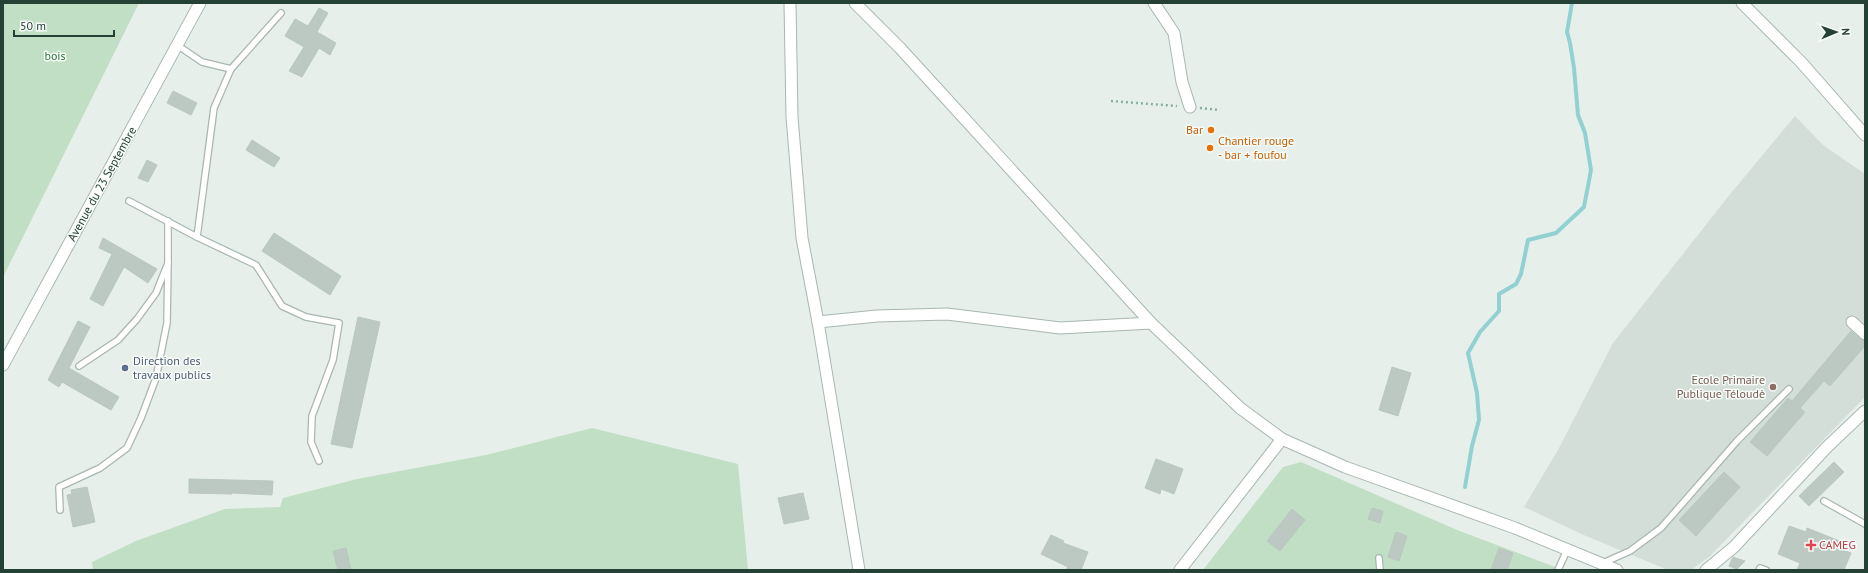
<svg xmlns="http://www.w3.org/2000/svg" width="1868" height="573" font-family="'PT Sans',sans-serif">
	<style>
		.built { fill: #d4ded8 }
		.green { fill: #c0dfc4 }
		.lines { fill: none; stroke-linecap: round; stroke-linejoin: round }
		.stream { stroke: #91d1d1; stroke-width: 4 }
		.building { fill: #bbc9c2; stroke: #b9c8bf }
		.lane-casing { stroke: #a8b7b0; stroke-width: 8 }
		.street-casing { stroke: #a8b7b0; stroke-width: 13 }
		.path { stroke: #88b19e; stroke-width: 2.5; stroke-dasharray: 2 3; stroke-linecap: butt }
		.lane { stroke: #fff; stroke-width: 5.5 }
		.street { stroke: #fff; stroke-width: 11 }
		.food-dot { fill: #e8710a; stroke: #f7fbf8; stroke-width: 1.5 }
		.service-dot { fill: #5c6f8a; stroke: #f7fbf8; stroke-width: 1.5 }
		.education-dot { fill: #8d6e63; stroke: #f7fbf8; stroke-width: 1.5 }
		.health-dot { fill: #e0444e; stroke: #f7fbf8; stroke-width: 1.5 }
		.labels { text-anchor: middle; stroke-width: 3; stroke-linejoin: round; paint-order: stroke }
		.park-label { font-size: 12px; fill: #307741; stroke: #f7fbf8 }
		.food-label { font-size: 12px; fill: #c56008; stroke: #f7fbf8; text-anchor: end }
		.street-label { font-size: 12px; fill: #254135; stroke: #f7fbf8 }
		.service-label { font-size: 12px; fill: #4e5e75; stroke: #f7fbf8; text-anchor: start }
		.education-label { font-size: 12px; fill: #785e54; stroke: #f7fbf8; text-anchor: end }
		.health-label { font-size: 12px; fill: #be3a42; stroke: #f7fbf8; text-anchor: start }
	</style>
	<rect width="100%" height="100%" fill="#e6efea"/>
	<polygon class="built" points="1795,116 1823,145 1865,174 1865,397 1710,556 1691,570 1668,570 1586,536 1524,507 1558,450 1613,343 1727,198"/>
	<g class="green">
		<polygon points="3,3 139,3 3,277"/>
		<polygon points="592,428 738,464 748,570 93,570 92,562 136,541 225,509 280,507 283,498 357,479 486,455"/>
		<polygon points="1301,462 1457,530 1563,570 1203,570 1283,467"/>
	</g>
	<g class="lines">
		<polyline class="stream" points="1465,487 1472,446 1479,420 1477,393 1468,353 1480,332 1499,311 1499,294 1516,284 1521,274 1528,240 1556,233 1584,207 1591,170 1585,133 1578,115 1574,68 1570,43 1567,32 1572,3"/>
	</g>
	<g class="building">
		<polygon points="319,8 328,13 317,32 336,43 330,55 319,48 302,77 289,71 304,47 285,36 295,19 308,26"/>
		<polygon points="173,91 197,103 191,115 167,103"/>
		<polygon points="252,140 280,158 274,167 246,150"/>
		<polygon points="147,160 157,165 148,182 138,178"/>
		<polygon points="274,233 341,276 330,295 262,251"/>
		<polygon points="103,238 157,269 148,283 124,267 103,306 90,299 112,254 99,248"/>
		<polygon points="358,317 380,322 352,448 331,444"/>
		<polygon points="78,321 90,327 69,368 119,397 111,410 62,382 59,387 48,380"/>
		<polygon points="1851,331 1860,339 1865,341 1865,346 1830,386 1824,381 1800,408 1805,412 1767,456 1750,442 1788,398 1792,401"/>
		<polygon points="1392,367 1411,373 1398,416 1379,410"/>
		<polygon points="1156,459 1183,469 1174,494 1161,489 1160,494 1145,488"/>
		<polygon points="1834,462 1844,472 1809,506 1799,496"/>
		<polygon points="1724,472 1740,487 1696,536 1679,520"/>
		<polygon points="189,479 273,481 272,495 232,493 232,494 189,493"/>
		<polygon points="87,487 95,522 73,527 67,495 72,494 71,490"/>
		<polygon points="803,493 809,519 784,524 778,498"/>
		<polygon points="1372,508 1383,511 1380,523 1368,519"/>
		<polygon points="1292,509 1305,520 1280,551 1267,541"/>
		<polygon points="1789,526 1806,532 1807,528 1842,542 1840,549 1851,553 1844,570 1797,570 1800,563 1778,554"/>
		<polygon points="1396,532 1407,536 1399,561 1388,557"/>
		<polygon points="1051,535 1064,541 1063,543 1088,552 1081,570 1066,570 1068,567 1041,554"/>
		<polygon points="346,548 351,570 338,570 333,551"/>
		<polygon points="1499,548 1513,553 1507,570 1491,570"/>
		<polygon points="1733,557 1745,561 1737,569 1729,566"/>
	</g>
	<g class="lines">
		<defs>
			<g id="lane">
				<polyline points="177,45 202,62 231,69 281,13"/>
				<polyline points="129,201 197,237 214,108 231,69"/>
				<polyline points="197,237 256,265 282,306 306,317 339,323 333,360 312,416 311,442 319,461"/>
				<polyline points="79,366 118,340 137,319 156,293 168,263 168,221"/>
				<polyline points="1824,501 1865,524"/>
				<polyline points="60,510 59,487 100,468 127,448 141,418 156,378 167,323 168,263"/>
				<polyline points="1379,558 1380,570"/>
				<polyline points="1603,563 1630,551 1661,528 1737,441 1789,389"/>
				<polyline points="1558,570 1567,550"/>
				<polyline points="1759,570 1760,568 1766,570"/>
			</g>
			<g id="street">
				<polyline points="790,3 792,117 802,238 818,322 859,570"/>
				<polyline points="855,3 900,48 1151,323 1240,408 1282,439 1345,467 1515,528 1617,570"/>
				<polyline points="1154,3 1174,33 1182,82 1190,107"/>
				<polyline points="1742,3 1801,62 1865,135"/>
				<polyline points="818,322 877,316 947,314 1060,328 1151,323"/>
				<polyline points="1852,322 1865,334"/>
				<polyline points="3,365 200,3"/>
				<polyline points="1180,570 1282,439"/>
				<polyline points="1706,570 1734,547 1827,447 1865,411"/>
			</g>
		</defs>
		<use href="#lane" class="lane-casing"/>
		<use href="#street" class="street-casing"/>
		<g class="path">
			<polyline points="1111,101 1177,106"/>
			<polyline points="1200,108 1220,110"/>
		</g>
		<use href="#lane" class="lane"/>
		<use href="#street" class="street"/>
	</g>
	<g class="food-dot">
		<circle cx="1211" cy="130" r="4"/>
		<circle cx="1210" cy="148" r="4"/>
	</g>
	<circle class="service-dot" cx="125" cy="368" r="4"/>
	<circle class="education-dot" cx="1773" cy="387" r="4"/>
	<path class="health-dot" d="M1809 539h4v4h4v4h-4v4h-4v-4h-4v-4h4z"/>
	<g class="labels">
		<g class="park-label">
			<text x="55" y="60">bois</text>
		</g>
		<g class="food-label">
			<text x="1203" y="134">Bar</text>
			<text x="1218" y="145" text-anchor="start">Chantier rouge<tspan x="1218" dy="14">- bar + foufou</tspan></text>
		</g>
		<g class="street-label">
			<text transform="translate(102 184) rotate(-61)" y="4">Avenue du 23 Septembre</text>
		</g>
		<g class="service-label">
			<text x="133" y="365">Direction des<tspan x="133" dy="14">travaux publics</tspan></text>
		</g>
		<g class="education-label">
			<text x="1765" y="384">Ecole Primaire<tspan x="1765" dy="14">Publique Téloudè</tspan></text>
		</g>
		<g class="health-label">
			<text x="1819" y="549">CAMEG</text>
		</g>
	</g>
	<rect width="1868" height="573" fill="none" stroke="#254135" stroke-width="8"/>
	<g transform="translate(1836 32) rotate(88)" stroke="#f7fbf8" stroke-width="3" paint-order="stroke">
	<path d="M0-3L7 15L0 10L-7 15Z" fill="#254135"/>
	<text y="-6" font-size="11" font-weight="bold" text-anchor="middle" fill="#254135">N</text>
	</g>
	<path d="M14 30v6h100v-6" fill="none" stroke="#254135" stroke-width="2"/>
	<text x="20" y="30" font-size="12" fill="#254135" stroke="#f7fbf8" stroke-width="3" paint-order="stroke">50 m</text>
</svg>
